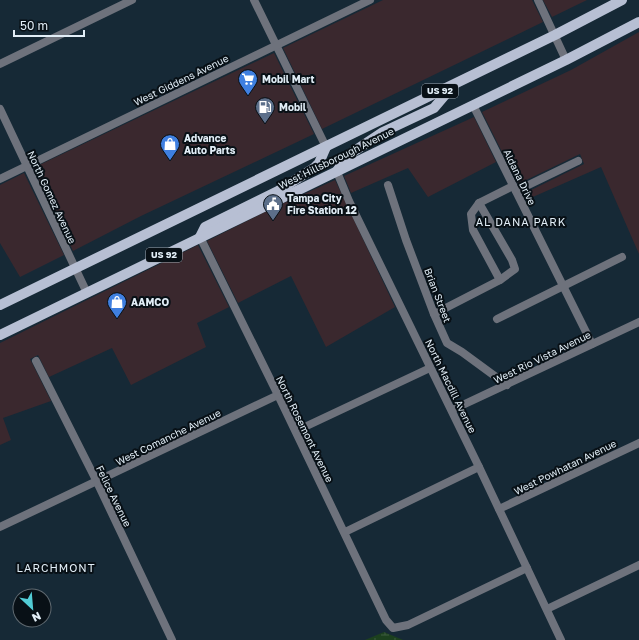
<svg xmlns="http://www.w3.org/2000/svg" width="639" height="640" font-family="'Golos Text',sans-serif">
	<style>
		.commercial { fill: #3a282e }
		.wetland { fill: url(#wetland-marsh) }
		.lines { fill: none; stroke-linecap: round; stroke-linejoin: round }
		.minor { stroke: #6e727c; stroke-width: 8 }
		.primary { stroke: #b7bfd3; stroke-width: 10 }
		.labels { text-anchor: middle; stroke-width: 4; stroke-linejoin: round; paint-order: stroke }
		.shield { fill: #081016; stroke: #a1abb4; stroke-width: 1 }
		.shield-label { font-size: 9px; font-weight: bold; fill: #e2eef7 }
		.poi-label { font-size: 10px; font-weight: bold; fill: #e2eef7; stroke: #081016; text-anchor: start }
		.street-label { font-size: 10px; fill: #e2eef7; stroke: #081016 }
		.neighbourhood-label { font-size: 11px; letter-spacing: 1px; fill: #e2eef7; stroke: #081016 }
	</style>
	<defs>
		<pattern id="wetland-marsh" width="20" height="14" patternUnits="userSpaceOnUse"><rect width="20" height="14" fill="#1c401e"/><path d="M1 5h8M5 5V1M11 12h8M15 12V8" fill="none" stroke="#3d5c3f"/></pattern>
	</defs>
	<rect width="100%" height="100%" fill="#162936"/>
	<g class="commercial">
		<polygon points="383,0 532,0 543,22 322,129 283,48"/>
		<polygon points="543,0 587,0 552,17"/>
		<polygon points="639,32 639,254 601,167 526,200 523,194 584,164 580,154 518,184 482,112 571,70"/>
		<polygon points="274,53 314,134 141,216 73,251 33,168"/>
		<polygon points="474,117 496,162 428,197 408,168 351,193 344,176"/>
		<polygon points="24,173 64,255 20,277 0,243 0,185"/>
		<polygon points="335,180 395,307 326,347 291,276 238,303 207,241 275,207"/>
		<polygon points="198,245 229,307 197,323 206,347 131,385 112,348 49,377 38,355 30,359 51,401 3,418 11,440 0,445 0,343"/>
	</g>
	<polygon class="wetland" points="384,632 403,640 365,640"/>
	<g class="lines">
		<g class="minor">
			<polyline points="254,0 326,147"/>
			<polyline points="538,0 566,60"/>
			<polyline points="0,64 132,0"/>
			<polyline points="473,105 592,344"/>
			<polyline points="0,109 87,293"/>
			<polyline points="337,172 349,201 479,467 561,640"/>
			<polyline points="0,179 370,0"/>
			<polyline points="388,185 406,240 434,314 447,343 462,352 507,385"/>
			<polyline points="516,191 578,161"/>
			<polyline points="200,237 278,395 386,620 393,628 408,625 527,568"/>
			<polyline points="500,280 473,230 471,214 479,203 513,186"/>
			<polyline points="434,314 500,280 515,269 512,260 479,203"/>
			<polyline points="497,319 622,257"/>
			<polyline points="36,361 97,482 172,640"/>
			<polyline points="452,410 639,322"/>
			<polyline points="296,431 430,368"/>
			<polyline points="499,509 639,443"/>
			<polyline points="0,527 278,395"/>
			<polyline points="345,532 479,467"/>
			<polyline points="547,609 639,565"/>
		</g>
		<g class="primary">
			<polyline points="337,171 347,156 383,132 434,108 451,88"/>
			<polyline points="200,237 205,227 278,191 314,168 319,163 326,147"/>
			<polyline points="0,305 555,35 622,0"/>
			<polyline points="0,335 566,60 639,22"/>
		</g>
	</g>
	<defs>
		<symbol id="supermarket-pin" viewBox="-11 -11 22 30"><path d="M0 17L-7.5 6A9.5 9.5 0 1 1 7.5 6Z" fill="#3f7fe0" stroke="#081016"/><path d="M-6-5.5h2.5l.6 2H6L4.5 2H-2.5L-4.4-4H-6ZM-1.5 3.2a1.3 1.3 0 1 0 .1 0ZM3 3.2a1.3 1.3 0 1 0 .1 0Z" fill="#fff"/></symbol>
		<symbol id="fuel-pin" viewBox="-11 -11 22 30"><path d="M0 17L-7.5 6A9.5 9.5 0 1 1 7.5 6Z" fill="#5c6f8a" stroke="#081016"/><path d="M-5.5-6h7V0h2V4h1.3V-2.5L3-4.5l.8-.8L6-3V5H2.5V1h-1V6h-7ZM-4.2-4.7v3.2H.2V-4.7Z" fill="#fff"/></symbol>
		<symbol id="shop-pin" viewBox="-11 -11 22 30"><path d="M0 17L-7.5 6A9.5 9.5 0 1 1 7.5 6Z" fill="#3f7fe0" stroke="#081016"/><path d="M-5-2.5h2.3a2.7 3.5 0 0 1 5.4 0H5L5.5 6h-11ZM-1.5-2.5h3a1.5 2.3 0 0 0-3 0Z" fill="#fff"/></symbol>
		<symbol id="civic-pin" viewBox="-11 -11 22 30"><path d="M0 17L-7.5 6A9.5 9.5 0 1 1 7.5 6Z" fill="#5c6f8a" stroke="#081016"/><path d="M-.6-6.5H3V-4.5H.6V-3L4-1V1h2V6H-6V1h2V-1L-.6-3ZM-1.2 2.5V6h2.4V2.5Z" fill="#fff"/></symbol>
	</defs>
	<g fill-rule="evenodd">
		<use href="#supermarket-pin" x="237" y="68" width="22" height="30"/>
		<use href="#fuel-pin" x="254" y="96" width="22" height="30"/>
		<use href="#shop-pin" x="159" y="133" width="22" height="30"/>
		<use href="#civic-pin" x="262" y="193" width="22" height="30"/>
		<use href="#shop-pin" x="106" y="291" width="22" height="30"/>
	</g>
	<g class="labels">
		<g class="shield">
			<rect x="422" y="84" width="36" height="14" rx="3"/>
			<rect x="146" y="248" width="36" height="14" rx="3"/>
		</g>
		<g class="shield-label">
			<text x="440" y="94">US 92</text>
			<text x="164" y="258">US 92</text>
		</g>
		<g class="poi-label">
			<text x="262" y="83">Mobil Mart</text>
			<text x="279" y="111">Mobil</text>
			<text x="184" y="142">Advance<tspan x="184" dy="12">Auto Parts</tspan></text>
			<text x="287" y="202">Tampa City<tspan x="287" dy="12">Fire Station 12</tspan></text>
			<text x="131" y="306">AAMCO</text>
		</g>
		<g class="street-label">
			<text transform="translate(181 80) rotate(-26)" y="4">West Giddens Avenue</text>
			<text transform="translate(336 158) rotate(-26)" y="4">West Hillsborough Avenue</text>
			<text transform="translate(520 177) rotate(64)" y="4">Aldana Drive</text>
			<text transform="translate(52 197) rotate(65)" y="4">North Gomez Avenue</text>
			<text transform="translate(438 295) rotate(69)" y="4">Brian Street</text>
			<text transform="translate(542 357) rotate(-26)" y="4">West Rio Vista Avenue</text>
			<text transform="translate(451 386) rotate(64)" y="4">North Macdill Avenue</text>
			<text transform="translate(305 429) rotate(64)" y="4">North Rosemont Avenue</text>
			<text transform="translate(168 437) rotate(-26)" y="4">West Comanche Avenue</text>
			<text transform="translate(565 467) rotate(-26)" y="4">West Powhatan Avenue</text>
			<text transform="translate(114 496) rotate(64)" y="4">Felice Avenue</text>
		</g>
		<g class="neighbourhood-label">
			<text x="521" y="226">AL DANA PARK</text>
			<text x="56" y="572">LARCHMONT</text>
		</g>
	</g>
	<g transform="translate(32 608) rotate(154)"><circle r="19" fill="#081016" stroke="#5f6970"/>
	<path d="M0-3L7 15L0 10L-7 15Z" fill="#52ccd5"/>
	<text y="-6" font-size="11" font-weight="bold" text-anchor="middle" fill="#e2eef7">N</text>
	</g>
	<path d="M14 30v6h70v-6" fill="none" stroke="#e2eef7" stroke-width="2"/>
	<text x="20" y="30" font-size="12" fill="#e2eef7" stroke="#081016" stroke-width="3" paint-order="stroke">50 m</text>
</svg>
